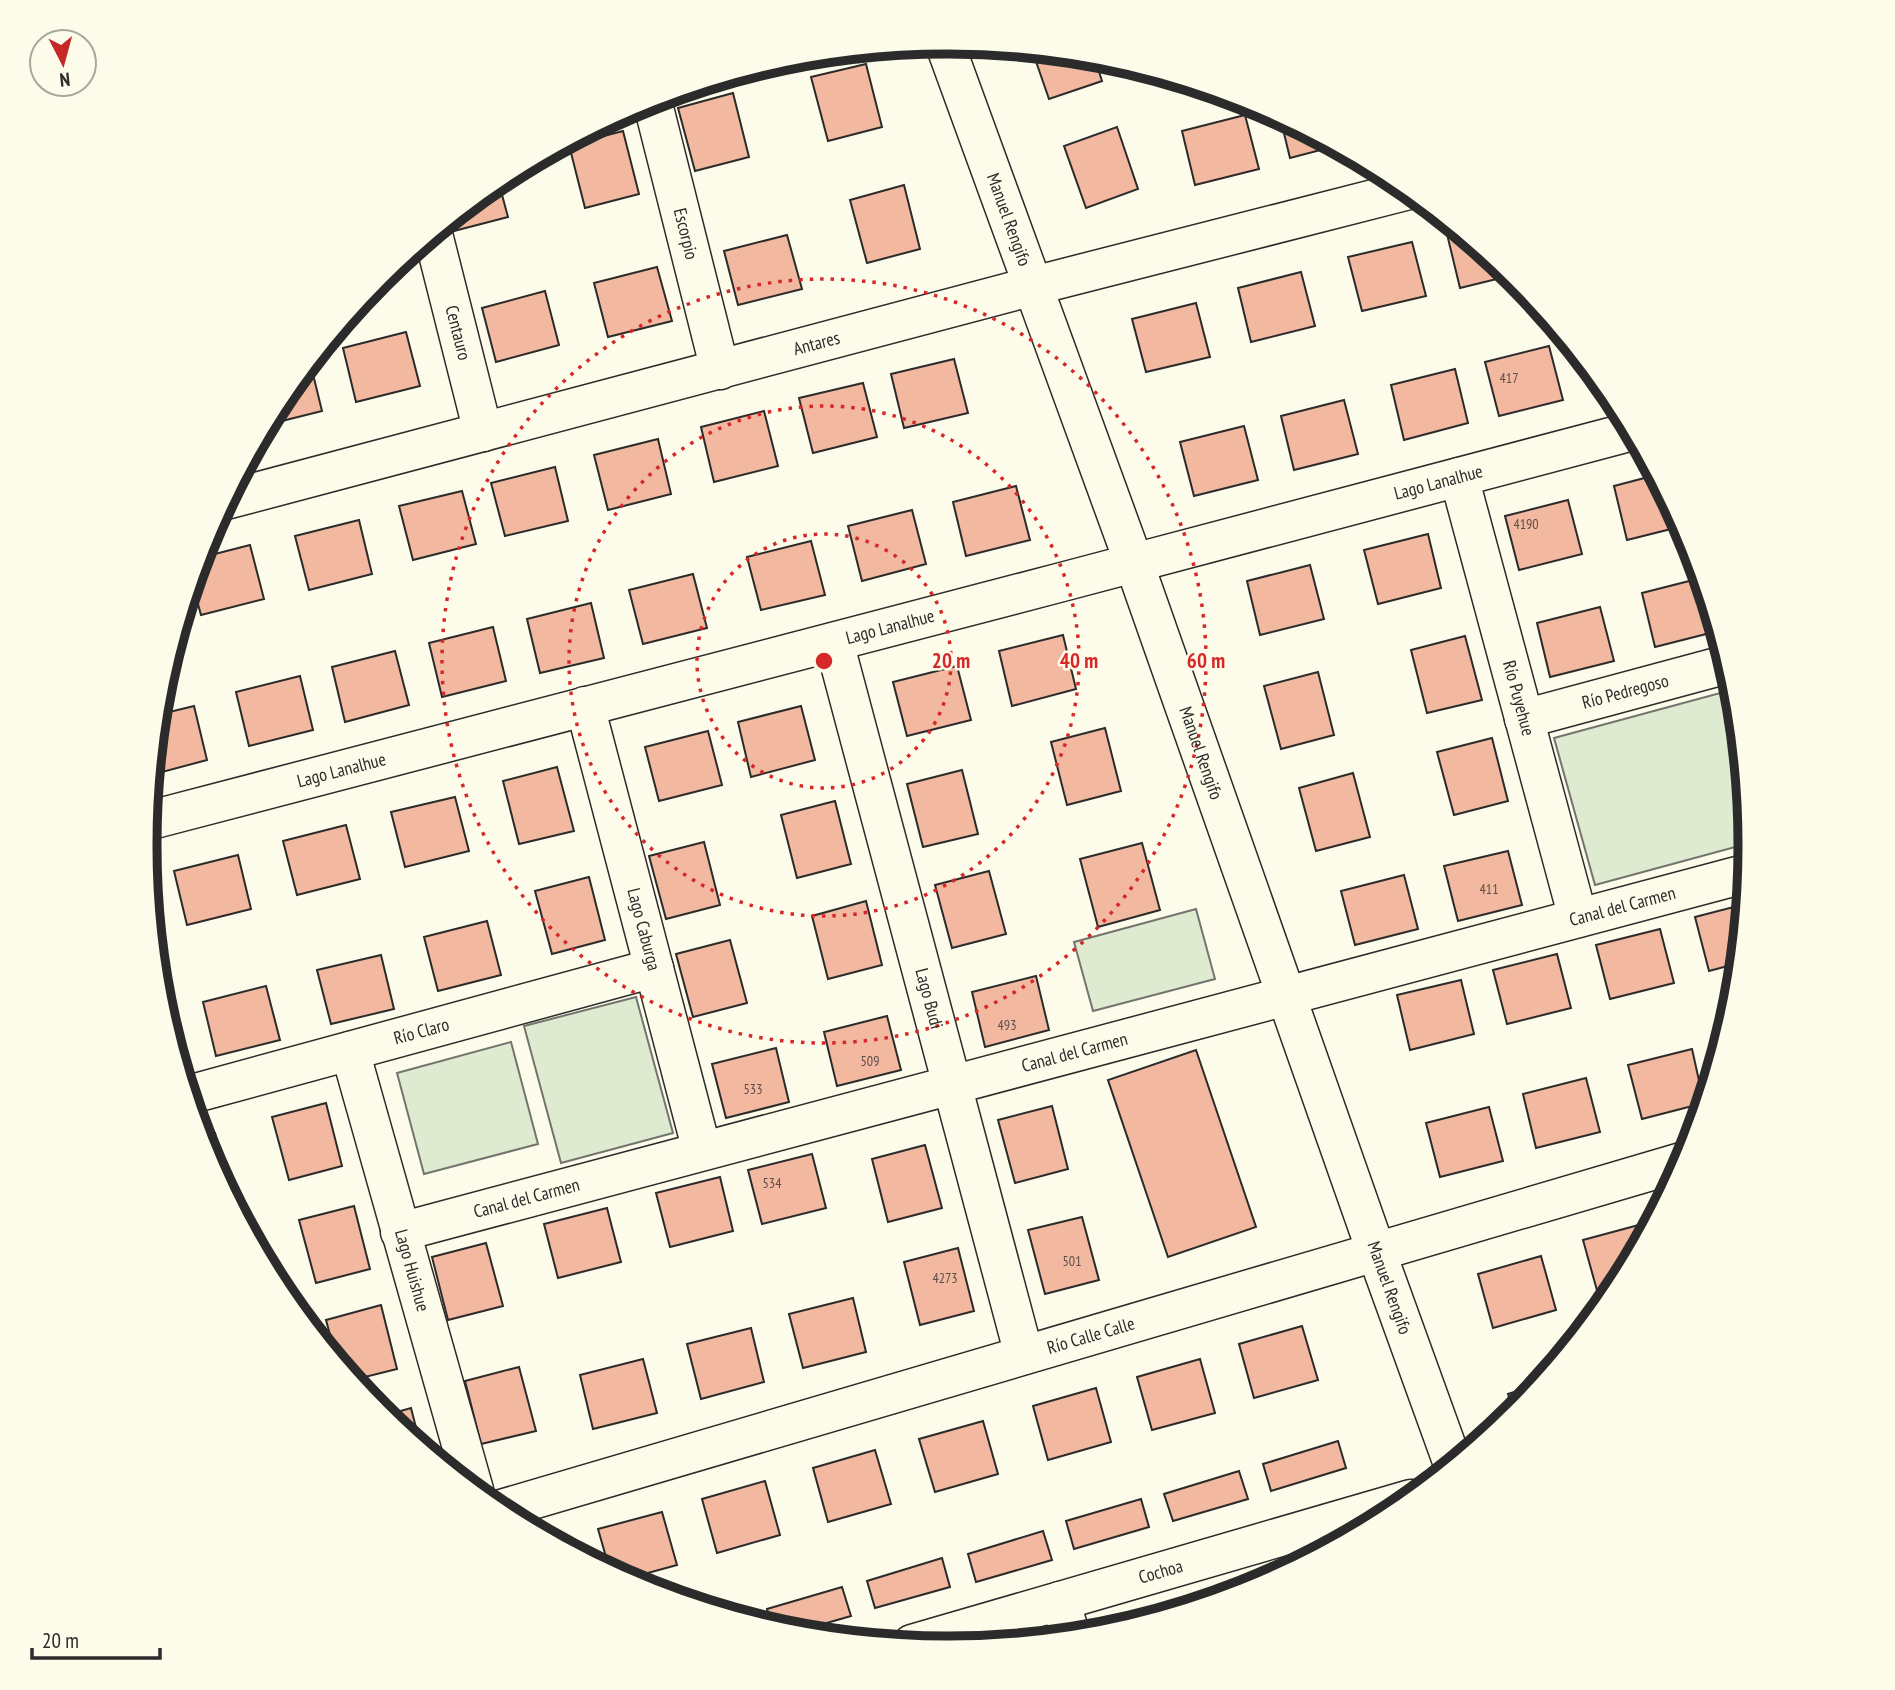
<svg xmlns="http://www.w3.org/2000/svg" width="1895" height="1690" font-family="'PT Sans Narrow',sans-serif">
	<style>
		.green { fill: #deebd1; stroke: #74746e; stroke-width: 2 }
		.building { fill: #f2b8a0; stroke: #2b2b2b; stroke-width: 2 }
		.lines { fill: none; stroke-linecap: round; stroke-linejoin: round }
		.minor-casing { stroke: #2b2b2b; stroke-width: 41 }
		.minor { stroke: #fdfbea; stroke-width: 38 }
		.ring { fill: none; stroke: #d62828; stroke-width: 3.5; stroke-dasharray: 3.5 7 }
		.labels { text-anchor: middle; stroke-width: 5; stroke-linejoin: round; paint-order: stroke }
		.number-label { font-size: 14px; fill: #5d4e48 }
		.street-label { font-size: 18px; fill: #2b2b2b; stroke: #fdfbea }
		.rim { fill: none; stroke: #2b2b2b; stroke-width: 9 }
		.centre { fill: #d62828; stroke: #fdfbea; stroke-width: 3.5 }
		.ring-label { font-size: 21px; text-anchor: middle; font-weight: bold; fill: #d62828; stroke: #fdfbea; stroke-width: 5; stroke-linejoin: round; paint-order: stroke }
	</style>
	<rect width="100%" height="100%" fill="#fdfbea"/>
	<g class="green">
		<polygon points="1735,689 1750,843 1595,885 1554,738"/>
		<polygon points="1196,909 1215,979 1093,1011 1074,942"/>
		<polygon points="636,997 673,1133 561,1163 524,1026"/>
		<polygon points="511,1042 538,1144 424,1174 397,1073"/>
	</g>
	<g class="building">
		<polygon points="1032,50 1094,56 1102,81 1049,99"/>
		<polygon points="866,64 882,127 828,141 811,77"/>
		<polygon points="733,93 749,157 695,171 678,108"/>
		<polygon points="1245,115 1259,169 1195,185 1182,131"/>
		<polygon points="1280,117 1336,146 1290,158"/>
		<polygon points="1117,127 1138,189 1086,208 1064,146"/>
		<polygon points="623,131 639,194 585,208 569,145"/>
		<polygon points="498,180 508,217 454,231 451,219"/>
		<polygon points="904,185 920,249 867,263 850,200"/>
		<polygon points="1459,231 1513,275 1460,288 1447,234"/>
		<polygon points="787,235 802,289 738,305 724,251"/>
		<polygon points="1412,242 1426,296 1362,311 1348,257"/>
		<polygon points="657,267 672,321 608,337 594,283"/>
		<polygon points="1301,272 1315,326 1251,342 1238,288"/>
		<polygon points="545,291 559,345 496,362 482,308"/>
		<polygon points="1196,303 1210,357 1146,372 1132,319"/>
		<polygon points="406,332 420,386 356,402 343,348"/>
		<polygon points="1549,346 1563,400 1499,416 1485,362"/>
		<polygon points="954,359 968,413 904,428 891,374"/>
		<polygon points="310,362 322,411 266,425 280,399"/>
		<polygon points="1455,369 1468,423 1404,440 1391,385"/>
		<polygon points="863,383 877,437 813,453 799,398"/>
		<polygon points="1344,400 1358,454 1294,470 1281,416"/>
		<polygon points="764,411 778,466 714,482 701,427"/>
		<polygon points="1244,426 1258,480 1194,496 1180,442"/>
		<polygon points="658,439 671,494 608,510 594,455"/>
		<polygon points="555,467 568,521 505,536 491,483"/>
		<polygon points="1656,475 1683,526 1627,540 1614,486"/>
		<polygon points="1016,486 1030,540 966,556 953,502"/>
		<polygon points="462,491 476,544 413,560 399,506"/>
		<polygon points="1568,500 1582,554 1519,570 1505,516"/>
		<polygon points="912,510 926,564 862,581 848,526"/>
		<polygon points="359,520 372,574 309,590 295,536"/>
		<polygon points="1428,534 1441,588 1378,604 1364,550"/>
		<polygon points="811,541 825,595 761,610 747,557"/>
		<polygon points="250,545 264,599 201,615 192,582 199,558"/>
		<polygon points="1310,565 1324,619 1260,635 1247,581"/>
		<polygon points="693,574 707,628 643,644 629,590"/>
		<polygon points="1701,578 1718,631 1655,647 1642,593"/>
		<polygon points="591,603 604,658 540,673 527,619"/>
		<polygon points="1600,607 1614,661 1550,677 1537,623"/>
		<polygon points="493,627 506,681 442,697 429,643"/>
		<polygon points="1063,635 1076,689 1012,706 999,651"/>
		<polygon points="1465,636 1482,700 1427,713 1411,650"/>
		<polygon points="395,651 409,705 345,722 332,667"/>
		<polygon points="957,666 971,720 907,736 893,682"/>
		<polygon points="1318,672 1334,735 1281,749 1264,686"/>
		<polygon points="300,676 313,730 249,746 236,692"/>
		<polygon points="194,706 207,760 151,775 157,715"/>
		<polygon points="801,706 815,760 751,777 738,722"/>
		<polygon points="1105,728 1121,791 1067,805 1051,742"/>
		<polygon points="708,731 722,785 659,801 645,747"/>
		<polygon points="1492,738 1508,801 1454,815 1437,752"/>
		<polygon points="557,767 574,831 519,844 503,781"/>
		<polygon points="962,770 978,834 923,847 907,784"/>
		<polygon points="1353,773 1370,837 1316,851 1299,788"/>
		<polygon points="455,797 469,851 405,867 391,812"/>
		<polygon points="835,801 851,864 797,878 781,815"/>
		<polygon points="346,825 360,879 297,895 283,841"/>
		<polygon points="704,842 720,905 666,919 649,856"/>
		<polygon points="1142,843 1160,910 1098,927 1080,859"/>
		<polygon points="1508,851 1522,905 1458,921 1444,866"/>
		<polygon points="238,855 251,909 187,925 174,871"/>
		<polygon points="989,871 1006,934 952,948 935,885"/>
		<polygon points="1404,875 1418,929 1355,945 1341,891"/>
		<polygon points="589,877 605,940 552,954 535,891"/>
		<polygon points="866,901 882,965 828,979 812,916"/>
		<polygon points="1745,904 1739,963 1709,971 1695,917"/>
		<polygon points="487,921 501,975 438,991 424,937"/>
		<polygon points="1660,929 1674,983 1610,999 1596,945"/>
		<polygon points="730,940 747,1003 693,1017 676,954"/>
		<polygon points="1557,954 1571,1008 1507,1024 1493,970"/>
		<polygon points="381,955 394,1009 331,1024 317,970"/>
		<polygon points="1036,976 1049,1030 985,1047 972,992"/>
		<polygon points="1461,980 1474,1034 1410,1050 1397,995"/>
		<polygon points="266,986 280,1040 216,1056 203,1002"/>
		<polygon points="887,1016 901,1070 837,1086 824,1032"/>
		<polygon points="776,1048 789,1102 726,1118 712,1064"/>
		<polygon points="1692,1049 1704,1103 1642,1119 1628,1065"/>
		<polygon points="1196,1050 1256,1227 1168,1257 1108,1080"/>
		<polygon points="1586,1078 1600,1132 1536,1148 1523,1094"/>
		<polygon points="326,1103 342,1166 289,1180 272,1117"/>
		<polygon points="1052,1106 1068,1169 1015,1183 998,1120"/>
		<polygon points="1489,1107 1503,1161 1440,1177 1426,1123"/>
		<polygon points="215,1133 232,1196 229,1197 205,1152 201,1137"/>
		<polygon points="925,1145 942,1208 888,1222 872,1159"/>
		<polygon points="812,1154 826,1208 762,1224 748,1170"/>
		<polygon points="720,1177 733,1231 670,1247 656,1193"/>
		<polygon points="354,1206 370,1269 316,1283 299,1220"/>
		<polygon points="607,1208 621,1262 558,1278 544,1224"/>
		<polygon points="1082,1217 1099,1280 1045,1294 1028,1230"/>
		<polygon points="1646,1223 1648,1230 1616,1289 1598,1294 1583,1240"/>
		<polygon points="486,1243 503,1306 448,1320 432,1257"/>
		<polygon points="958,1248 974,1311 920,1325 904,1262"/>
		<polygon points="1541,1256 1556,1310 1493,1328 1478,1274"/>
		<polygon points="853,1298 866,1352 803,1368 789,1314"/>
		<polygon points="381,1305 397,1369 353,1380 337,1361 326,1320"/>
		<polygon points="1302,1326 1318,1380 1254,1398 1239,1344"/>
		<polygon points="751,1328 764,1382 701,1399 687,1344"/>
		<polygon points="643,1359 657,1413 593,1429 580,1375"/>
		<polygon points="1200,1359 1215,1413 1152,1430 1137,1377"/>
		<polygon points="519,1367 536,1431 481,1444 465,1381"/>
		<polygon points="1539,1384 1515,1413 1514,1414 1508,1394"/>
		<polygon points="1096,1388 1111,1442 1048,1460 1033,1406"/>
		<polygon points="411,1408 421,1447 383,1416"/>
		<polygon points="983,1421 998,1474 935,1492 919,1439"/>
		<polygon points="1338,1441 1346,1468 1271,1491 1263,1464"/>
		<polygon points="875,1450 891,1504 828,1522 813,1468"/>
		<polygon points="1239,1471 1248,1499 1173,1521 1164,1494"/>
		<polygon points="765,1481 780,1535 717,1553 702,1499"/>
		<polygon points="1141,1499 1149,1527 1074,1549 1066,1521"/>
		<polygon points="662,1512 677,1565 626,1579 610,1571 598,1529"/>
		<polygon points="1043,1531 1052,1560 976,1582 968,1554"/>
		<polygon points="942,1558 950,1587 875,1608 867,1581"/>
		<polygon points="842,1587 851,1616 792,1633 772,1627 767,1609"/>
	</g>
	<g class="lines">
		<defs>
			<g id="minor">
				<path id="s1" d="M944,42l190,521 242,688 77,213"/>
				<path id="s2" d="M652,100l68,270"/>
				<path id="s3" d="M433,234l50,198"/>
				<path id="s4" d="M1459,477l119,441"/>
				<path id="s5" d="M226,500l807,-214 376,-96"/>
				<path id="s6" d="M834,642l190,713"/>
				<path id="s7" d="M585,706l117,445"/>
				<path id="s8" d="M1524,719l204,-55"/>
				<path id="s9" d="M147,821l915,-239 571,-151"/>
				<path id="s10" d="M350,1051l124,439"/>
				<path id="s11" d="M188,1095l466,-127"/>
				<path id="s12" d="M400,1232l1348,-359"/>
				<path id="s13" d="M498,1510l1187,-349"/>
				<polyline points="1060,1601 1071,1636"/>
				<path id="s14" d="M912,1644l499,-145"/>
			</g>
		</defs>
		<use href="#minor" class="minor-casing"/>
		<use href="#minor" class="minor"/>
	</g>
	<g class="ring">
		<circle cx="824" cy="661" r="127"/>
		<circle cx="824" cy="661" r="255"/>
		<circle cx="824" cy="661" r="382"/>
	</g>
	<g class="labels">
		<g class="number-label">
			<text x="1509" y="383">417</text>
			<text x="1526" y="529">4190</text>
			<text x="1489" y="894">411</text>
			<text x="1007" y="1030">493</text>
			<text x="870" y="1066">509</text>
			<text x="753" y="1094">533</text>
			<text x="772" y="1188">534</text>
			<text x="1072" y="1266">501</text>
			<text x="945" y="1283">4273</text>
		</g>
		<g class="street-label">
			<text dy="6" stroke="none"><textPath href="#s1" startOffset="189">Manuel Rengifo</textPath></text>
			<text dy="6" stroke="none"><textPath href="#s2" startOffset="138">Escorpio</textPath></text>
			<text dy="6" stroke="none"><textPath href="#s3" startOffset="102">Centauro</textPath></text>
			<text dy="6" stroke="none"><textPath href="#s5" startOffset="611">Antares</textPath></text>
			<text dy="6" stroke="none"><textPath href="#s9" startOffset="1335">Lago Lanalhue</textPath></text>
			<text dy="6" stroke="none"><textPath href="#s9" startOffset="768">Lago Lanalhue</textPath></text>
			<text dy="6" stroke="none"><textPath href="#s8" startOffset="105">Río Pedregoso</textPath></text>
			<text dy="6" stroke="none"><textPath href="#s4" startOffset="229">Río Puyehue</textPath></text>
			<text dy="6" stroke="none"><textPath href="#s1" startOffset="756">Manuel Rengifo</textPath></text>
			<text dy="6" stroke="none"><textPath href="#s9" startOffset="201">Lago Lanalhue</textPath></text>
			<text dy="6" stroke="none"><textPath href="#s12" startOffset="1265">Canal del Carmen</textPath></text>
			<text dy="6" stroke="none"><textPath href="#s7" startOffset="231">Lago Caburga</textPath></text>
			<text dy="6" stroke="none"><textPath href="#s6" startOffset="369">Lago Budi</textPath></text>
			<text dy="6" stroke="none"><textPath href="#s11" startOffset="242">Río Claro</textPath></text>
			<text dy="6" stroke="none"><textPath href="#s12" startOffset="698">Canal del Carmen</textPath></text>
			<text dy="6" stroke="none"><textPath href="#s12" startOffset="131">Canal del Carmen</textPath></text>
			<text dy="6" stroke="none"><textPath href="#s10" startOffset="228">Lago Huishue</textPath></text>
			<text dy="6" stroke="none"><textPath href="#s1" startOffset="1323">Manuel Rengifo</textPath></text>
			<text dy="6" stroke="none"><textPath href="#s13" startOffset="618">Río Calle Calle</textPath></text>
			<text dy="6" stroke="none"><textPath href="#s14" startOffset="259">Cochoa</textPath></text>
		</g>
	</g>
	<path d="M0 0H1895V1690H0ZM947 54H948A790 790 0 0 1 1738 844V846A790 790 0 0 1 948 1636H947A790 790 0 0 1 157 846V844A790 790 0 0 1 947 54Z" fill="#fdfbea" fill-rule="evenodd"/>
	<path class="rim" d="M947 54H948A790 790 0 0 1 1738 844V846A790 790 0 0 1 948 1636H947A790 790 0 0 1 157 846V844A790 790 0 0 1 947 54Z"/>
	<circle cx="824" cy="661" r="10" class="centre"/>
	<g class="ring-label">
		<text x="951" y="668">20 m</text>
		<text x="1079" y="668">40 m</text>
		<text x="1206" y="668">60 m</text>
	</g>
	<g transform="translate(63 63) rotate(174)"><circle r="33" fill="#fdfbea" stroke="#a9a89e" stroke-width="2"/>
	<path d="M0-5L12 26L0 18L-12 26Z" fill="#c62828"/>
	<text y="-10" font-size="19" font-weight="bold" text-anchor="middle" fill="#2b2b2b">N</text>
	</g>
	<path d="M32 1648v10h128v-10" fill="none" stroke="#2b2b2b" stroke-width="3.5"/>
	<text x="42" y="1648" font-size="21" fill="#2b2b2b" stroke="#fdfbea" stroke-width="5" paint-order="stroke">20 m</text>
</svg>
